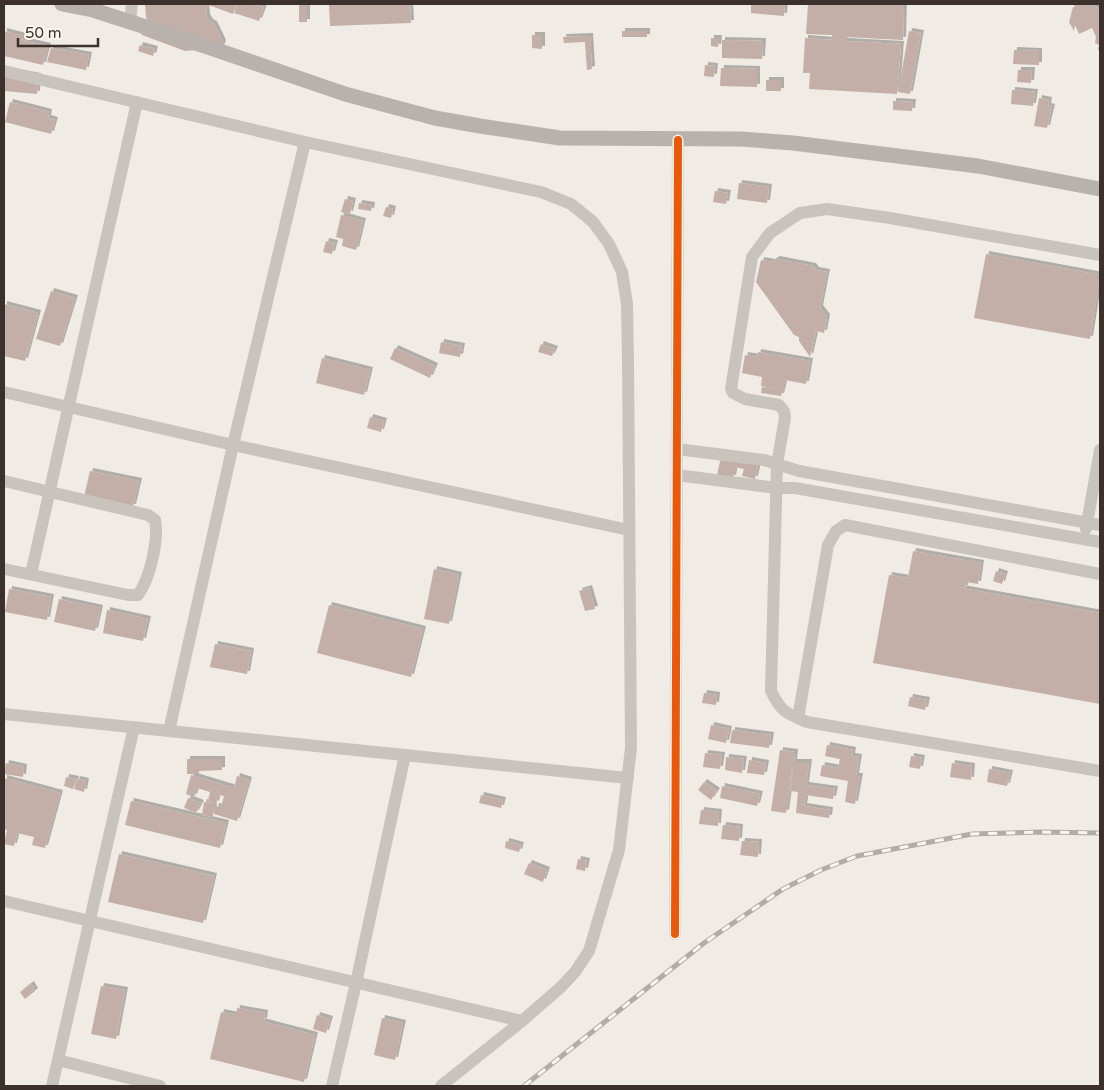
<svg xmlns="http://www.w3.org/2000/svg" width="1104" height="1090" font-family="'Varela Round',sans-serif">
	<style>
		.building { fill: #c3afa7; filter: url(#shadow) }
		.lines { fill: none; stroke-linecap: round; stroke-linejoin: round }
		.minor { stroke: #c9c3be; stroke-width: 12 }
		.major { stroke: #b8b1ad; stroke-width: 15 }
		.rail-casing { stroke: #b1aca8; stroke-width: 5 }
		.rail { stroke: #fbf5ee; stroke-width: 3; stroke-dasharray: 9; stroke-linecap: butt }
		.cycleway-casing { stroke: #fbf5ee; stroke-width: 11 }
		.cycleway { stroke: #e8590c; stroke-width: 8 }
	</style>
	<defs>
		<filter id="shadow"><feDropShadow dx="3" dy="-3" stdDeviation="0" flood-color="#0004"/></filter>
	</defs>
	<rect width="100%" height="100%" fill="#f0ebe5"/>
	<g class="building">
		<polygon points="145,4 236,4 233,14 206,4 207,17 210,22 214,24 223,43 221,48 185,51 142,35 139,29 148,22 146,17"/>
		<polygon points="237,4 249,7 250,4 264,7 259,21 234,13"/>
		<rect x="299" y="4" width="8" height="18"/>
		<polygon points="329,4 410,4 411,23 330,26"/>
		<polygon points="751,4 785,4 784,16 751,13"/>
		<polygon points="808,4 904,4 903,40 845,37 845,41 901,44 897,94 809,89 810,73 803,73 805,38 832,40 832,35 806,34"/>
		<polygon points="1073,4 1087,4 1100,9 1100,54 1098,49 1099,45 1095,43 1096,37 1092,28 1079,34 1075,25 1074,31 1069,22 1073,7 1075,7"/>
		<polygon points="4,31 23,36 22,40 48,46 43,65 4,56"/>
		<rect x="622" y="31" width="25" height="6"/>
		<polygon points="909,31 921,33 910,94 898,92"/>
		<polygon points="532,35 542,35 542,49 532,48"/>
		<polygon points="590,36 592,69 587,70 585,42 564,43 563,37"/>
		<polygon points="711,38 719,38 718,47 711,46"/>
		<polygon points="722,40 763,41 762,59 722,58"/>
		<polygon points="140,45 155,49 153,56 138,51"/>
		<polygon points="51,48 89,55 86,70 47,62"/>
		<polygon points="1014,50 1039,51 1039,65 1013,64"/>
		<polygon points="705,65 715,66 714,77 704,76"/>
		<polygon points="721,68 757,69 757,87 720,86"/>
		<polygon points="4,70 38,76 37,94 4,91"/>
		<polygon points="1018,70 1032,70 1031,83 1017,82"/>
		<rect x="766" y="80" width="15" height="11"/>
		<polygon points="1012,90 1035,92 1033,106 1011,104"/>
		<polygon points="1039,98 1049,100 1048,106 1052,107 1047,128 1034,126"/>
		<polygon points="893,101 913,102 912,111 893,110"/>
		<polygon points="10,102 49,112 48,118 55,120 51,134 5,122"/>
		<polygon points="739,183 769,187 767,203 737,199"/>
		<polygon points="715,191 728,193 726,204 713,202"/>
		<polygon points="345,199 353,201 350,214 341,212"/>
		<polygon points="359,203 372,205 371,211 358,209"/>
		<polygon points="386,207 393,209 391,218 383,216"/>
		<polygon points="341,215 363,221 356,250 342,246 343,239 336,237"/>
		<polygon points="326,241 335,243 332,254 323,252"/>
		<polygon points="986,254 1100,275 1090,339 974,318"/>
		<polygon points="777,259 813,266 816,270 827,272 820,308 827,317 824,333 816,331 810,357 799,341 799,337 794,335 756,282 761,260 772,262"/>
		<polygon points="51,291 75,298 60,346 36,339"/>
		<polygon points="4,304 38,313 25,361 4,356"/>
		<polygon points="441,342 462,346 460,357 439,353"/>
		<polygon points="541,344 555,349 552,356 538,352"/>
		<polygon points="395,348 435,366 430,378 390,359"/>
		<polygon points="758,352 810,361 806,384 785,380 781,396 761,393 762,387 779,389 761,386 762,377 742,373 745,355 757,357"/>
		<polygon points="322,358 370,370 364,395 316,383"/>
		<polygon points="370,417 384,421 381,432 367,428"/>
		<polygon points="721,457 758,465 755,479 742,476 744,469 735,467 733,478 717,475"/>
		<polygon points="90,471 139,481 133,507 84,497"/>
		<polygon points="913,551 981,563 978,584 966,582 965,588 950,586 1100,613 1100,704 873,663 889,575 908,578"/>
		<polygon points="434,569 459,575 449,624 424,619"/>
		<polygon points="996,571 1005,574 1002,584 993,581"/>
		<polygon points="589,588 595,609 585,611 579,591"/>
		<polygon points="9,589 51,597 47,620 5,612"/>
		<polygon points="59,599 100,608 95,631 54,622"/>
		<polygon points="329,605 423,629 411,677 317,653"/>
		<polygon points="107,610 148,619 143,641 103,633"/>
		<polygon points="215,644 251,651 247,674 210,667"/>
		<polygon points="704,693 717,695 716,705 702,703"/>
		<polygon points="910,697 927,700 925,710 908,706"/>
		<polygon points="711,725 729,729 726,743 708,739"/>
		<polygon points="732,730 771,735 769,748 730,743"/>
		<polygon points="827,745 853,750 852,756 859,757 856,776 860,776 855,804 845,802 848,781 820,776 822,765 838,768 840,759 825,756"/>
		<polygon points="780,750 795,752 794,762 809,762 806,785 835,789 833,799 806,795 804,806 830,810 829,818 796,813 798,792 790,791 793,768 792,768 786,813 771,811"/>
		<polygon points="705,753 722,755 720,769 703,767"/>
		<polygon points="911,756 922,758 920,769 909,767"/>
		<polygon points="726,757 744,759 742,773 725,770"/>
		<polygon points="187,759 222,759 222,770 199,771 199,774 187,774"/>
		<polygon points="749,760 766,763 764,775 747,773"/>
		<polygon points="6,763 24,767 23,777 4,774"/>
		<polygon points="952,763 972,766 971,780 950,777"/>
		<polygon points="989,769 1010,773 1007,786 987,782"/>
		<polygon points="191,775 234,788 237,776 249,780 237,821 214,814 216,806 221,807 224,796 218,795 216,804 208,801 210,792 197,788 194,797 186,794"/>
		<polygon points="66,777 76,779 73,789 64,786"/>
		<polygon points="4,778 60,793 45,848 32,845 34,837 17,833 14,846 4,844 7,830 4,829"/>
		<polygon points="77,779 86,781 84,792 74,789"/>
		<polygon points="704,782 717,791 711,800 698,790"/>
		<polygon points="722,786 760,794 757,806 720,798"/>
		<polygon points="481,795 503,800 501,808 479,803"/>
		<polygon points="188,798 201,803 196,813 184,808"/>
		<polygon points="131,801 226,823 220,848 125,825"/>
		<polygon points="204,802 214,803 213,817 202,815"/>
		<polygon points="701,810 719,812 718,826 699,824"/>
		<polygon points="723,825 740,827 739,841 721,839"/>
		<polygon points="506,841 521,845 519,852 505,848"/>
		<polygon points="742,841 759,842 758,857 740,855"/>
		<polygon points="119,854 214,876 203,923 108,902"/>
		<polygon points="578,859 587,861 585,871 576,869"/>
		<polygon points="529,863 547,870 543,882 524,874"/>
		<polygon points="31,984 35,991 25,999 20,992"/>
		<polygon points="101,986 125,990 116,1039 91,1034"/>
		<polygon points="237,1008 265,1013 264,1021 257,1020 315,1035 304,1082 210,1059 221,1012 236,1015"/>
		<polygon points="317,1015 330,1019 326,1033 313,1029"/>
		<polygon points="382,1018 403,1023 395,1060 374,1055"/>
	</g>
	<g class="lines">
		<g class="minor">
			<polyline points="130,22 132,4"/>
			<polyline points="4,71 305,142 541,192 571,204 593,222 609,244 622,272 627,304 628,360 631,748 619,850 589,951 575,972 561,987 522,1021 441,1086"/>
			<path d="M1100,255l-210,-37 -63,-9 -27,4 -30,20 -18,24 -21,132 2,4 12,6 34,6 5,6 1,7 -8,46 -6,227c10,21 15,22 36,31l293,49"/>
			<polyline points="4,392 233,445 629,530"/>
			<polyline points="677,449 764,460 799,471 1100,525"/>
			<polyline points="677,475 776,488 795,488 1100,542"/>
			<path d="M4,481l144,34 7,5c4,20 -5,58 -17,75h-10l-124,-26"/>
			<polyline points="1086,529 1100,450"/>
			<polyline points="31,574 137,102"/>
			<polyline points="4,714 628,778"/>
			<polyline points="798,718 828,545 836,531 845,525 1100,574"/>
			<polyline points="169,731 233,445 305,142"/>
			<polyline points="4,901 522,1021"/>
			<polyline points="675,934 678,140"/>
			<polyline points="58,1060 160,1086"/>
			<polyline points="52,1086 134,727"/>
			<polyline points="332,1086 356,983 405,755"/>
		</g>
		<polyline class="major" points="62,4 93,10 208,47 345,94 435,118 480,126 560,138 741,139 793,143 978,166 1100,189"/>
		<defs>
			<polyline id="rail" points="524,1086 704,943 783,889 821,870 857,856 972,834 1042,832 1100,833"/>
		</defs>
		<use href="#rail" class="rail-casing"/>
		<use href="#rail" class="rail"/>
		<defs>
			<polyline id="cycleway" points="675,934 678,140"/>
		</defs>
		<use href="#cycleway" class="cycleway-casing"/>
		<use href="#cycleway" class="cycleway"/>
	</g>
	<rect width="1104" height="1090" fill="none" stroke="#3b302b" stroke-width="10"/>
	<path d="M18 38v8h80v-8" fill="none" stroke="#3b302b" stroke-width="2.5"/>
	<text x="25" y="38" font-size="15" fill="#3b302b" stroke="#fbf5ee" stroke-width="4" paint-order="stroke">50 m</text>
</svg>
